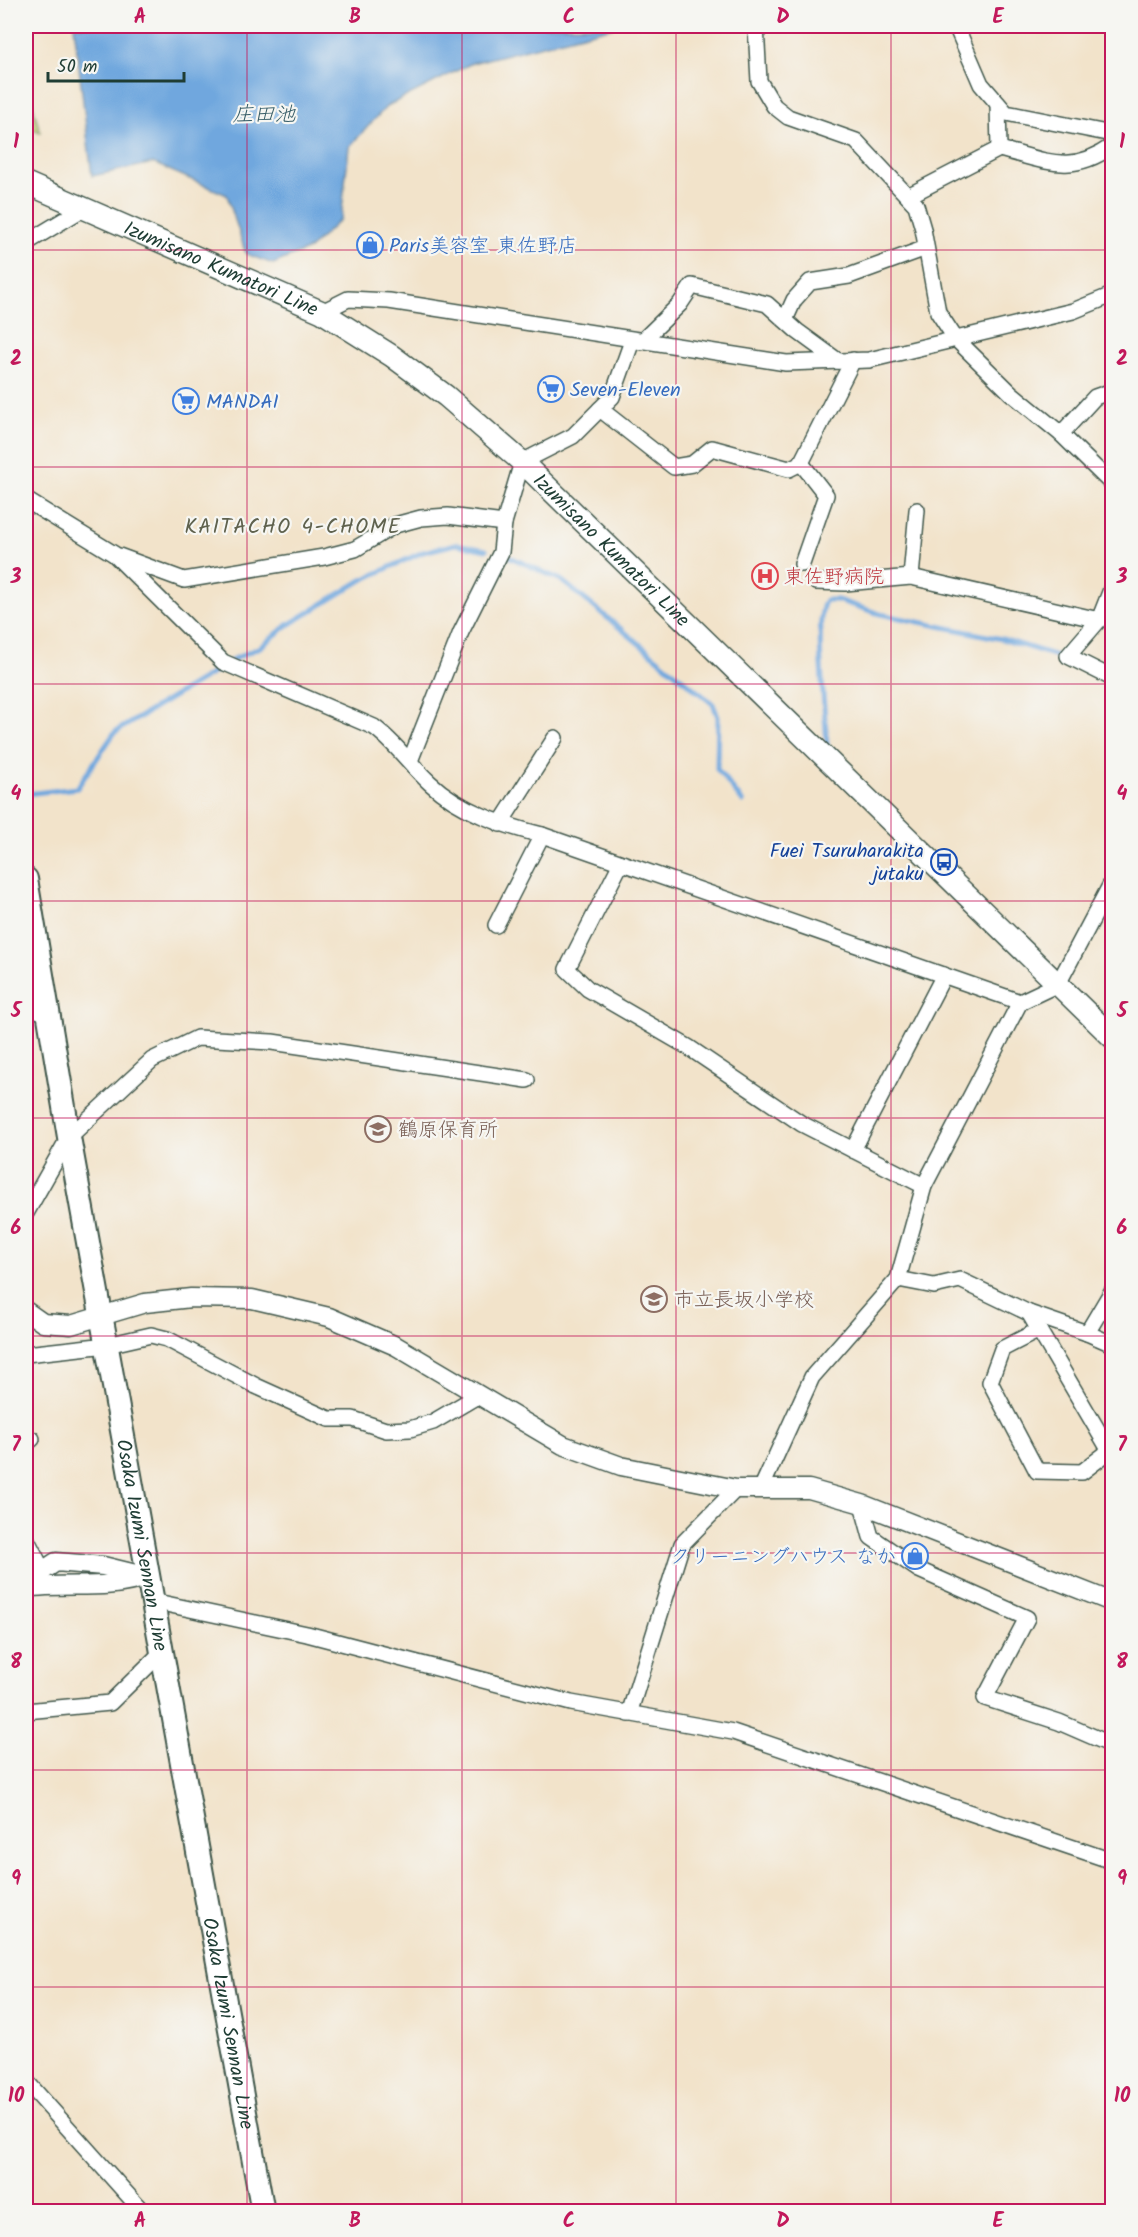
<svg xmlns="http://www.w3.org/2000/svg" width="1138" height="2237" font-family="Kalam,'Klee One',sans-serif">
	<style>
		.green { fill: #b8c568; stroke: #6c814e; stroke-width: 1.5 }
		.water { fill: #6fa7de; stroke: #477289; stroke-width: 1.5 }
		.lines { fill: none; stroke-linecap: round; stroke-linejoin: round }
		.stream { stroke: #6fa7de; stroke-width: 5 }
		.minor-casing { stroke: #3f564a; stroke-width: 18 }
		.tertiary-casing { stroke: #3f564a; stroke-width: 21 }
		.secondary-casing { stroke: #3f564a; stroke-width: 24 }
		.primary-casing { stroke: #3f564a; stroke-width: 26 }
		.minor { stroke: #fff; stroke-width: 15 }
		.tertiary { stroke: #fff; stroke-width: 18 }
		.secondary { stroke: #fff; stroke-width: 21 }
		.primary { stroke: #fff; stroke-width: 22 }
		.grid { fill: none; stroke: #c2185b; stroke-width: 1.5; stroke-opacity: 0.55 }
		.labels { text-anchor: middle; stroke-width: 4.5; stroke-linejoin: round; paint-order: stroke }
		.shop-label { font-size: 20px; fill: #366cbe; stroke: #f6f6f2; text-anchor: start }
		.street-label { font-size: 20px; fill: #1f3d34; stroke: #f6f6f2 }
		.health-label { font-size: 20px; fill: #be3a42; stroke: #f6f6f2; text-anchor: start }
		.transit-label { font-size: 20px; fill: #164399; stroke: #f6f6f2; text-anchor: end }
		.education-label { font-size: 20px; fill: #785e54; stroke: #f6f6f2; text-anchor: start }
		.water-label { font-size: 21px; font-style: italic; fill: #375d67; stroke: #f6f6f2 }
		.neighbourhood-label { font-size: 21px; letter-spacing: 1.5px; fill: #5f624e; stroke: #f6f6f2 }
		.neatline { fill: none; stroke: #c2185b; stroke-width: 2 }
		.grid-label { font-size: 20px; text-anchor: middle; font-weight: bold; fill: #c2185b }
	</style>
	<rect width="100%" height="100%" fill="#f6f6f2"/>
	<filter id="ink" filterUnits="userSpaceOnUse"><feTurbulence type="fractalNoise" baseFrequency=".0167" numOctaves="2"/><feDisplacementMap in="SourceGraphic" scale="12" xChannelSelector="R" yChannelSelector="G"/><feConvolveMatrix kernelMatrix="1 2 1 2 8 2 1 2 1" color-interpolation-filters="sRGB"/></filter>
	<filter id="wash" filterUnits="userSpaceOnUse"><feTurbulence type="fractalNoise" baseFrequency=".008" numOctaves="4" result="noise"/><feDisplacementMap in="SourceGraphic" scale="24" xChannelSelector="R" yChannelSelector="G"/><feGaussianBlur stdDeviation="1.35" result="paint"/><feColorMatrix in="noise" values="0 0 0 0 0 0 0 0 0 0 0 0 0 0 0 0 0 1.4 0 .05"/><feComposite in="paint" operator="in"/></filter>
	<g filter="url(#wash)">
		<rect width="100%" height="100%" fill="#f2e3ca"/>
		<polygon class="green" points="26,79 40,132 26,126"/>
		<polygon class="water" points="74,26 617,26 472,63 387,106 349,147 341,219 309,249 273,264 246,254 227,195 153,163 92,176"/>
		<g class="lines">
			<g class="stream">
				<polyline points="510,557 561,580 713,704 718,717 717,769 743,802"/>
				<polyline points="232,660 260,647 288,625 362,580 423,552 456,544 486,550"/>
				<path d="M827,745c-1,-25 -14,-129 -1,-145h11l43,14 122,25 64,20"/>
				<polyline points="26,794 77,788 115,732 221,668"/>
			</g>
		</g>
	</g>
	<g filter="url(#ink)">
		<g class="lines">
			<defs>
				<g id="minor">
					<polyline points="756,26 759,81 774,106 788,117 856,141 916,205 923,229 938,312 955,338 1011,393 1061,434 1112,484"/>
					<polyline points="956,26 981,84 1006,113 1112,134"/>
					<polyline points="998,104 999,149"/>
					<path d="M908,196l91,-47c46,11 71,27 113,-3"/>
					<polyline points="26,243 84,208"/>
					<polyline points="322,312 348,299 389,301 786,363 869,360 1073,311 1112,295"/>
					<polyline points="785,320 794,300 810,282 849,276 926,248"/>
					<polyline points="641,342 680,304 692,286 767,304 797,331 838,361"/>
					<polyline points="600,409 674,467 692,464 712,448 789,469 801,463 853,360"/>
					<polyline points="1061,434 1095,397 1112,391"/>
					<polyline points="801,463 826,495 802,564"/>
					<path d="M26,500l88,54 109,108 151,65c22,16 36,38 56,56 30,28 72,42 112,52l478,167 38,-18 54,-102"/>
					<polyline points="917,510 911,577 1099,620"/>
					<polyline points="119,556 184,580 324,557 355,549 395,525 421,518 448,516 504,523 522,462 573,436 612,397 632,341"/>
					<polyline points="816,582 845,583 911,577"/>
					<polyline points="1112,587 1099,620 1068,656 1112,678"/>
					<polyline points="410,761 461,632 501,552 504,523"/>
					<polyline points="500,824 555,738"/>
					<polyline points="621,863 567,969 588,989 688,1047 802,1124 924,1186"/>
					<polyline points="496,925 542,835"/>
					<polyline points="26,1006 48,1014"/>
					<polyline points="853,1150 944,975"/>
					<polyline points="26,1213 69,1137 152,1060 197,1038 272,1042 527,1080"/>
					<polyline points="898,1279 934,1286 960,1280 1029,1313 1111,1453"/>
					<polyline points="1029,1313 1087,1333 1112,1344"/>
					<polyline points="1039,1330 1002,1349 990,1382 1037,1471 1082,1472 1112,1449"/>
					<polyline points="1087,1333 1112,1291"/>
					<polyline points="26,1354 107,1345 151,1335 167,1339 256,1386 329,1419 353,1419 386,1430 410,1429 433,1422 479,1395"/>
					<polyline points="26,1443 32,1439"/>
					<polyline points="761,1489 812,1377 898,1279 924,1186 1020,1002"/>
					<polyline points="862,1504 871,1537 919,1570 1027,1618 985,1698 1059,1722 1112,1745"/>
					<polyline points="26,1538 43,1571"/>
					<polyline points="152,1601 307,1634 571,1703 733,1732 1112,1861"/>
					<polyline points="26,1711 110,1703 162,1652"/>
					<polyline points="629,1714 682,1544 736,1489"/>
					<polyline points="26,2081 143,2212"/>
				</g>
				<g id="tertiary">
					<polyline points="26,1311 43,1323 71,1325 145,1303 191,1298 252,1299 329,1317 396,1346 563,1445 621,1466 736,1489 809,1489 862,1504 1112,1602"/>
					<polyline points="26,1582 56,1562 103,1566 148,1577"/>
					<path d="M26,1588c41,-6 80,3 120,-11"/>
				</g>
				<g id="secondary">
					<path id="s1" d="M26,183l296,129 70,44 54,40 76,66 590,575"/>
				</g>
				<g id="primary">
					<path id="s2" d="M26,879l43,258 194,1075"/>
				</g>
			</defs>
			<use href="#minor" class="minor-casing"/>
			<use href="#tertiary" class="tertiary-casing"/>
			<use href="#secondary" class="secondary-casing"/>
			<use href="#primary" class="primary-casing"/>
			<use href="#minor" class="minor"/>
			<use href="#tertiary" class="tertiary"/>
			<use href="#secondary" class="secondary"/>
			<use href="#primary" class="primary"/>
		</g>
	</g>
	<path class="grid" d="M247,26v2186M462,26v2186M676,26v2186M891,26v2186M26,250h1086M26,467h1086M26,684h1086M26,901h1086M26,1118h1086M26,1336h1086M26,1553h1086M26,1770h1086M26,1987h1086"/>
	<defs>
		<symbol id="shop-ring" viewBox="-11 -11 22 22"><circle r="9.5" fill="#f6f6f2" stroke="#3f7fe0" stroke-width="1.5"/><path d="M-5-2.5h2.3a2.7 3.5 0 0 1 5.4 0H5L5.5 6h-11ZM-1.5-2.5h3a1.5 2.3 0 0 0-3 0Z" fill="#3f7fe0"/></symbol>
		<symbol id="supermarket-ring" viewBox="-11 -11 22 22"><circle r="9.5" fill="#f6f6f2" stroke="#3f7fe0" stroke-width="1.5"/><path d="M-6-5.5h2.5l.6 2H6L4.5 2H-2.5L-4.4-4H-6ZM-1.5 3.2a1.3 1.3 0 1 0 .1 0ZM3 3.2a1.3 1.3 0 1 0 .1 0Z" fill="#3f7fe0"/></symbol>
		<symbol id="hospital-ring" viewBox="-11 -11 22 22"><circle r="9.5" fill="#f6f6f2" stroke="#e0444e" stroke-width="1.5"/><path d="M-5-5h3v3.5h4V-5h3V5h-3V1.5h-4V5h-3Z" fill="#e0444e"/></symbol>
		<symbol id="bus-ring" viewBox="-11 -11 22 22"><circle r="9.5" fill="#f6f6f2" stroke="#1a4fb4" stroke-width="1.5"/><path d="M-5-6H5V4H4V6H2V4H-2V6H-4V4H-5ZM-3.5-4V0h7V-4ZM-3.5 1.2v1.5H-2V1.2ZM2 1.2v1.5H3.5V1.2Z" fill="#1a4fb4"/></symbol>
		<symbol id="school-ring" viewBox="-11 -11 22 22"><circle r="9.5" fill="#f6f6f2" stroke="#8d6e63" stroke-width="1.5"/><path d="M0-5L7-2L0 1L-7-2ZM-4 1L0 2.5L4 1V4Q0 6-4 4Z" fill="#8d6e63"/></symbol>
	</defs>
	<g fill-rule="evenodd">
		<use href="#shop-ring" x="355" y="230" width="30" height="30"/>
		<use href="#supermarket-ring" x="536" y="374" width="30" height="30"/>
		<use href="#supermarket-ring" x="171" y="386" width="30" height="30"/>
		<use href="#hospital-ring" x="750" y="561" width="30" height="30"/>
		<use href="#bus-ring" x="929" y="847" width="30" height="30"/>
		<use href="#school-ring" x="363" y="1114" width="30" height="30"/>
		<use href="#school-ring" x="639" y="1284" width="30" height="30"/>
		<use href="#shop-ring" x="900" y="1541" width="30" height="30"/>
	</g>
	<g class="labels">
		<g class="shop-label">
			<text x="389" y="252">Paris美容室 東佐野店</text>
			<text x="570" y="396">Seven-Eleven</text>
			<text x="206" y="408">MANDAI</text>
			<text x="896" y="1563" text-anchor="end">クリーニングハウス なか</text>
		</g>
		<g class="street-label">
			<text dy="7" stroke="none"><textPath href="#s1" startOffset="213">Izumisano Kumatori Line</textPath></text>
			<text dy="7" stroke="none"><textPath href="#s1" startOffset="699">Izumisano Kumatori Line</textPath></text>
			<text dy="7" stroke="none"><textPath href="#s2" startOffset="676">Osaka Izumi Sennan Line</textPath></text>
			<text dy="7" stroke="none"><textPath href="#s2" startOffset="1162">Osaka Izumi Sennan Line</textPath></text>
		</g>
		<g class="health-label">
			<text x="784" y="583">東佐野病院</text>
		</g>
		<g class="transit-label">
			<text x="924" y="857">Fuei Tsuruharakita<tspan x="924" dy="23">jutaku</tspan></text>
		</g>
		<g class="education-label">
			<text x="398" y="1136">鶴原保育所</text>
			<text x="674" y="1306">市立長坂小学校</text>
		</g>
		<g class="water-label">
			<text x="264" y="121">庄田池</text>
		</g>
		<g class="neighbourhood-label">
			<text x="293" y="533">KAITACHO 4-CHOME</text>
		</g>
	</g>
	<rect width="1138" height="2237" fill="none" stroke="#f6f6f2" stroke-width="66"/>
	<path d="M48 72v9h136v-9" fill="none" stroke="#1f3d34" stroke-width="3"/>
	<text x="57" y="72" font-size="18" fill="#1f3d34" stroke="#f6f6f2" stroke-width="4.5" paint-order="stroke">50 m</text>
	<rect x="33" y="33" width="1072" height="2171" class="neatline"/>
	<g class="grid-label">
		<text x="140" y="23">A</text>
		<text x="355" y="23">B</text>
		<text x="569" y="23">C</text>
		<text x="783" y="23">D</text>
		<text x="998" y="23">E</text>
		<text x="16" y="148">1</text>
		<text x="1122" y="148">1</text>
		<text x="16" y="365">2</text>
		<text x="1122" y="365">2</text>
		<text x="16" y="583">3</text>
		<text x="1122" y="583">3</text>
		<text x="16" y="800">4</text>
		<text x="1122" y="800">4</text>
		<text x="16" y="1017">5</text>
		<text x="1122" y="1017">5</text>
		<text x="16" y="1234">6</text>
		<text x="1122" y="1234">6</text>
		<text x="16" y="1451">7</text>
		<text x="1122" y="1451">7</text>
		<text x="16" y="1668">8</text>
		<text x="1122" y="1668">8</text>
		<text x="16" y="1885">9</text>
		<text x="1122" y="1885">9</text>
		<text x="16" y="2102">10</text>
		<text x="1122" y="2102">10</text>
		<text x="140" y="2227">A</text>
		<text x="355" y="2227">B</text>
		<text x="569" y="2227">C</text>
		<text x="783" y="2227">D</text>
		<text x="998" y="2227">E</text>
	</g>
</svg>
